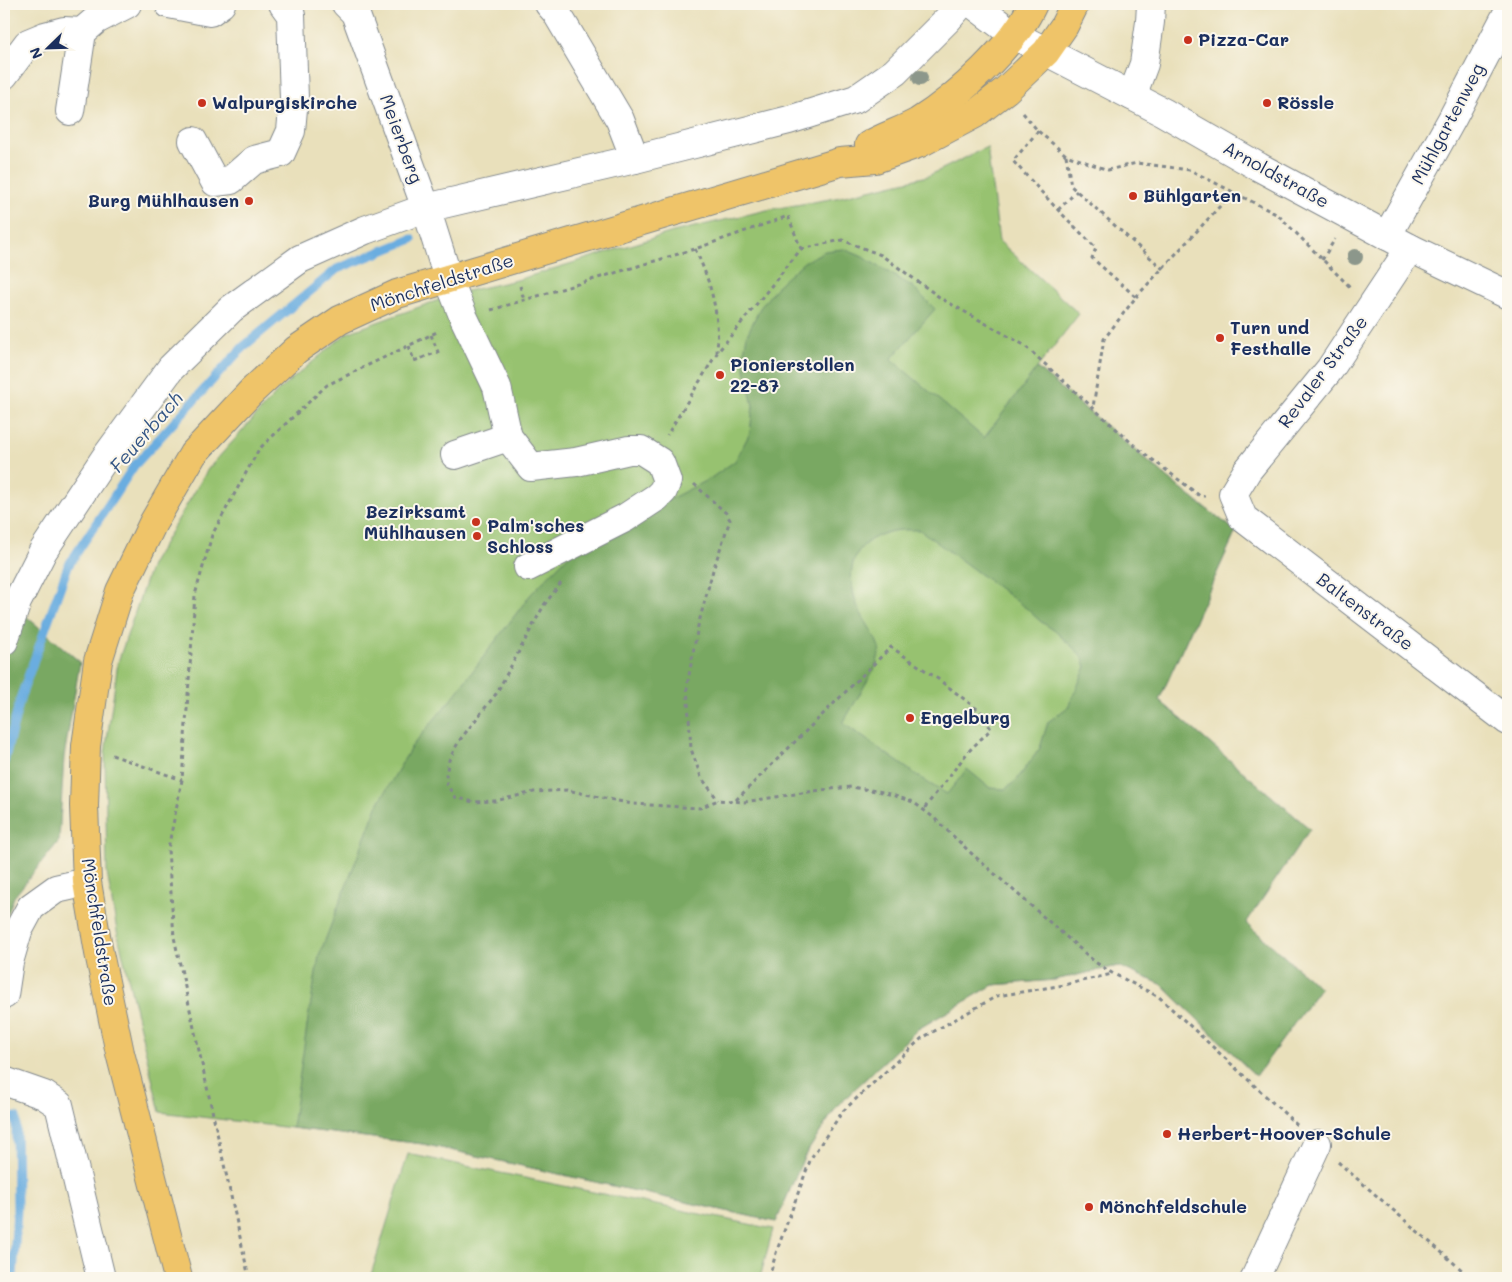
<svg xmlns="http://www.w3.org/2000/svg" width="1512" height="1282" font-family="Mali,sans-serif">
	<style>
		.green { fill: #97c26f; stroke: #597866 }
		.forest { fill: #79a862; stroke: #4a6c60; fill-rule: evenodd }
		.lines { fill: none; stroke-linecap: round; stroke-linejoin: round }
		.stream { stroke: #6bade0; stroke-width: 9 }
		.minor-casing { stroke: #82888c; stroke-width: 30 }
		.major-casing { stroke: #82888c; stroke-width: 30 }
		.path { stroke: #82888c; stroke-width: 3; stroke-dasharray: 4 4; stroke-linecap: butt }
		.minor { stroke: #fff; stroke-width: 28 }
		.major { stroke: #efc469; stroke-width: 28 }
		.tree { fill: #8c978b }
		.poi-dot { fill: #c8321e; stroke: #fbf7ec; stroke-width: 2 }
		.labels { text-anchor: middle; stroke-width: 4; stroke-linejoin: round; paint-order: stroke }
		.poi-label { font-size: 18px; font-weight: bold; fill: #1b2f5e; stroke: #fbf7ec; text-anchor: start }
		.street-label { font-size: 18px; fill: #1b2f5e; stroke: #fbf7ec }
		.water-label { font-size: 19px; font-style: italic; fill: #335585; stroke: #fbf7ec }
	</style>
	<rect width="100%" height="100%" fill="#fbf7ec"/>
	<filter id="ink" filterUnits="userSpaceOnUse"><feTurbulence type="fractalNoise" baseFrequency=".02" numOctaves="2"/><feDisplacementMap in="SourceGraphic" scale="10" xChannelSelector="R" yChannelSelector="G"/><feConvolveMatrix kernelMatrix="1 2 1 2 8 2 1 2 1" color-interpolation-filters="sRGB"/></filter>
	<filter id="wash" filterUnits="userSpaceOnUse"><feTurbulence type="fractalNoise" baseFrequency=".0096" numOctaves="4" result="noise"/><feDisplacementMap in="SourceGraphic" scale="20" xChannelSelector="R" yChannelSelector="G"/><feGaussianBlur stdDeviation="1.12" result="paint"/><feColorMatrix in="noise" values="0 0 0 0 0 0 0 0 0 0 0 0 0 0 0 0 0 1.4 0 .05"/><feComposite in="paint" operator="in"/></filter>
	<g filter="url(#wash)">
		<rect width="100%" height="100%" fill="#e9e0bb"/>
		<g class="green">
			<polygon points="987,147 999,241 1079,314 1037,368 1187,494 1236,531 1159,700 1310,829 1246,923 1320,988 1256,1076 1161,984 1118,966 1054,980 993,985 918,1029 837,1106 804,1157 776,1222 423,1144 160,1112 117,931 107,873 105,754 118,662 151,565 208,469 279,390 347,333 458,293 517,280 673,232 767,210 836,198 928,176"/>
			<polygon points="408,1154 773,1229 760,1278 370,1278"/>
		</g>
		<g class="forest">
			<path d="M844,249l19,8 50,30 22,22 -44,50 93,79 53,-70 150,126 49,37 -77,169 151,129 -64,94 74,65 -64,88 -95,-92 -43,-18 -64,14 -61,5 -75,44 -81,77 -33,51 -28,65 -353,-78 -131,-16 16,-109 11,-63 58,-150 35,-60 41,-49 78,-103 43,-44 36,-20 101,-52 24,-17 15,-28 3,-27 -10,-46 4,-25 13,-27 19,-24 25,-22 21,-11zM920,530l106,78 14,13 15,10 27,25 4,11 -18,40 -20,15 -8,26 -24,33 -11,8 -15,-1 -23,-19 -20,25 -19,-11 -85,-60 33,-57 4,-16c-2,-6 -5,-12 -8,-18 -5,-9 -11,-17 -15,-27 -12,-35 -6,-62 32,-73 10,-3 22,-2 31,-2z"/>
			<polygon points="4,599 7,600 80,662 64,757 59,841 14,897 4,924"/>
		</g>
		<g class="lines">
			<g class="stream">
				<polyline points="4,762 21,696 68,566 134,466 243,347 337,269 412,239"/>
				<polyline points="13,1278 17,1210 16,1117"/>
			</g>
		</g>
	</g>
	<g filter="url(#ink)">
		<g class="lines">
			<defs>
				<g id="minor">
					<polyline points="169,4 210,12 221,4"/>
					<polyline points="346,4 355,13 426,208 448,278 464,318 497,387 508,437 531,467 576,462 629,450 641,450 660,462 667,481 663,491 657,497 625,518 528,567"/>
					<polyline points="549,4 556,12 620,120 635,159"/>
					<polyline points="973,4 1014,35 1163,112 1259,167 1410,248 1508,295"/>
					<polyline points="4,75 28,43 45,36 64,31 82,32 96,20 127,4"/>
					<polyline points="1132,96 1144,64 1150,22 1151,4"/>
					<polyline points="70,111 82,32"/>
					<polyline points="193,141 215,182 231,180 254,160 281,153 291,131 294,98 291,15 283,4"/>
					<polyline points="1387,236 1452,119 1508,12"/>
					<polyline points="1410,248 1330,369 1247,471 1233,494 1243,518 1508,721"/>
					<polyline points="455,455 508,437"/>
					<polyline points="4,641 17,602 43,551 105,458 171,368 231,309 300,259 365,230 426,208 635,159 789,120 856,99 895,72 948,19 961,4"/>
					<polyline points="4,995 9,962 18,931 31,907 56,889 87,882"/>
					<polyline points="4,1081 44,1095 59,1105 101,1278"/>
					<polyline points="1255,1278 1317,1144"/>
				</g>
				<g id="major">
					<path d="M869,145c15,-9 33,-14 49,-23 39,-25 96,-76 115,-118"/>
					<polyline points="178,1278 120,1053 99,953 87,882 84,806 86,746 98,661 120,591 153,523 193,454 251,392 296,350 340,320 397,294 840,162 875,159 920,143 975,114 1006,90 1046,52 1064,26 1075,4"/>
				</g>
			</defs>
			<use href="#minor" class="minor-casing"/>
			<use href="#major" class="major-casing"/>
			<g class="path">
				<polyline points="1023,113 1038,131 1066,155 1108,170 1137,163 1190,170 1278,215 1351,288"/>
				<polyline points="1038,131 1013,161 1058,210 1096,248 1092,258 1136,297 1104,339 1093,407"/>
				<polyline points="1066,155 1071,186 1163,269"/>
				<polyline points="1058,210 1077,191"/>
				<path d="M695,249c16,33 25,66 22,103"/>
				<polyline points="801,249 842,240 881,255 942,299 1024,345 1136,447 1200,496 1205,496"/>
				<polyline points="1322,260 1335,239"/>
				<polyline points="520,286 524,300"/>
				<polyline points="1136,297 1233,192"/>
				<polyline points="491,310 695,249 788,216 801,249 717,353 667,435"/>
				<polyline points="409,346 414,361 438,352 431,335"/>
				<polyline points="694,484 726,513 730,520 713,570 698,626 687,686 691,749 701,777 718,800"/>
				<polyline points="561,583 544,605 496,694 459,741 449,760 446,774 447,785 455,797 473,802 495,801 534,792 567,790 632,804 700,808 718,800 744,802 821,790 851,787 883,792 913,802 933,817 971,853 1095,962 1112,973 1159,997 1298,1126"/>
				<polyline points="112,755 182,780"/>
				<polyline points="736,800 891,647 938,679 981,712 991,729 968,752 923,810"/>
				<polyline points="1338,1162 1471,1278"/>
				<polyline points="249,1278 174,937 168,849 182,780 195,595 212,535 259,449 327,385 439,331"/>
				<polyline points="769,1278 776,1253 811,1158 843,1111 922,1038 997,996 1064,985 1112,974"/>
			</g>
			<use href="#minor" class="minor"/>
			<use href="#major" class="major"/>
		</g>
		<g class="tree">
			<circle cx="920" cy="78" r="8"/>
			<circle cx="1355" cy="257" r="8"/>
		</g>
	</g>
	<g class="poi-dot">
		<circle cx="1188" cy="40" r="5"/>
		<circle cx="202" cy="103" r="5"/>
		<circle cx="1267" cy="103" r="5"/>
		<circle cx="1133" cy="196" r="5"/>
		<circle cx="249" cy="201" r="5"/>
		<circle cx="1220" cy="338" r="5"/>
		<circle cx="720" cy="375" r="5"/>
		<circle cx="476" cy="522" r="5"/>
		<circle cx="477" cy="536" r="5"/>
		<circle cx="910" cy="718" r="5"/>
		<circle cx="1167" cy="1134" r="5"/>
		<circle cx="1089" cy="1207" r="5"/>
	</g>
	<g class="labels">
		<g class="poi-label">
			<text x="1198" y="46">Pizza-Car</text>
			<text x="212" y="109">Walpurgiskirche</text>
			<text x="1277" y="109">Rössle</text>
			<text x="1143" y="202">Bühlgarten</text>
			<text x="239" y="207" text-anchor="end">Burg Mühlhausen</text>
			<text x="1230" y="334">Turn und<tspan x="1230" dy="21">Festhalle</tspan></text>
			<text x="730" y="371">Pionierstollen<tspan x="730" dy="21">22-87</tspan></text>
			<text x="466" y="518" text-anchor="end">Bezirksamt<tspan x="466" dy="21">Mühlhausen</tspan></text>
			<text x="487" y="532">Palm'sches<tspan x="487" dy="21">Schloss</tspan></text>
			<text x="920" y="724">Engelburg</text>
			<text x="1177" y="1140">Herbert-Hoover-Schule</text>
			<text x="1099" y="1213">Mönchfeldschule</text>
		</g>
		<g class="street-label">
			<text transform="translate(1448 124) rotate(-62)" y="6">Mühlgartenweg</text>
			<text transform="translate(401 139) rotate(70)" y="6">Meierberg</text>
			<text transform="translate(1276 175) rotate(29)" y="6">Arnoldstraße</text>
			<text transform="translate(442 283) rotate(-18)" y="6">Mönchfeldstraße</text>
			<text transform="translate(1323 372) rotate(-53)" y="6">Revaler Straße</text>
			<text transform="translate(1365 612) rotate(37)" y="6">Baltenstraße</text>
			<text transform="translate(99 932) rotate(81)" y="6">Mönchfeldstraße</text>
		</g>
		<g class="water-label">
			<text transform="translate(146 432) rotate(-49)" y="7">Feuerbach</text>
		</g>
	</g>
	<rect width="1512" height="1282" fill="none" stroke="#fbf7ec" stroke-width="20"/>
	<g transform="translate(48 48) rotate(247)" stroke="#fbf7ec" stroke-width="4" paint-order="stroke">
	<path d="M0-4L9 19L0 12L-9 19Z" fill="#1b2f5e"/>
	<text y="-8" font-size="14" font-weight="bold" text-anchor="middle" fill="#1b2f5e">N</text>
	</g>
</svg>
